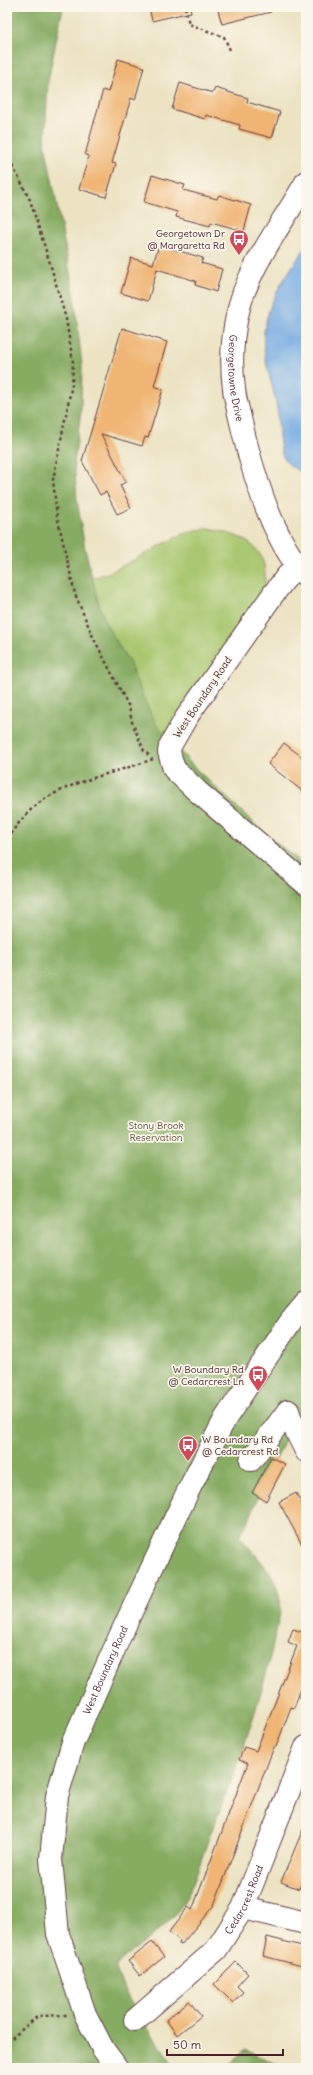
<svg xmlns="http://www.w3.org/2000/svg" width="313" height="2075" font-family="Delius,sans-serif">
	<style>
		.green { fill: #a9c76f; stroke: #7a734d }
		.forest { fill: #86ac62; stroke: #686646 }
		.water { fill: #75aae2; stroke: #606486 }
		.building { fill: #f0b574 }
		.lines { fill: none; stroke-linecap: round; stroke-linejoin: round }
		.minor-casing { stroke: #623c42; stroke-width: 24 }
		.path { stroke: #623c42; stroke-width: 2.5; stroke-dasharray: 3 3; stroke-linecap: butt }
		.minor { stroke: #fff; stroke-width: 22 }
		.labels { text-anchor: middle; stroke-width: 3.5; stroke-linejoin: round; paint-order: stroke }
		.poi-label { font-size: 10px; fill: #4a1f2b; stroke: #fbf7ec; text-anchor: end }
		.street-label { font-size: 10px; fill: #4a1f2b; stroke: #fbf7ec }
		.park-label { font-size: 10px; fill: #66513f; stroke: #fbf7ec }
	</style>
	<rect width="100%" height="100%" fill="#fbf7ec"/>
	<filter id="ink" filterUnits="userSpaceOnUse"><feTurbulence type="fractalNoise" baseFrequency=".025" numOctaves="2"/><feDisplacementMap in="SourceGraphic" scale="8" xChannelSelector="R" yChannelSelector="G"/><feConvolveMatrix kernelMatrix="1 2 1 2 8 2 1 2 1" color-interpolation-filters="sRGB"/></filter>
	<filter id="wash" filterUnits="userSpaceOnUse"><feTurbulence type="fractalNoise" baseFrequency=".012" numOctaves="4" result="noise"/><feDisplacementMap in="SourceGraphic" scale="16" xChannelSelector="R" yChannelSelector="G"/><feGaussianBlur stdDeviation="0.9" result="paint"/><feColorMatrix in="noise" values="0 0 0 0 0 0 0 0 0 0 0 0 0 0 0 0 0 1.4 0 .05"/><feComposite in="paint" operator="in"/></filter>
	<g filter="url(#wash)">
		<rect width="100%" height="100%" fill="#ece3c3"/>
		<path class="green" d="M208,528c47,10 65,24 54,74l-90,138 -153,-101 68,-59 26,-9 73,-39z"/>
		<g class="forest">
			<path d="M7,7h56l-15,74 -3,63 29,149 8,73 -1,45 -7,52 3,37 8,49 13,52 8,23 23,38 18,44 9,18 40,45 73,68 37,29v530l-46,97 -12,29 -9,14c15,18 35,35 40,59 4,14 -2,31 -5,45 -14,67 -39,132 -64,195 -9,23 -15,49 -28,70 -16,26 -46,40 -67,61l9,24 13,23 39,55h-169z"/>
			<polygon points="246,2050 285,2068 225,2068"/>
		</g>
		<path class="water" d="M306,247v228c-9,-5 -18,-9 -23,-18 -5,-12 -4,-35 -6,-48 -4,-28 -18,-56 -12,-84 6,-30 24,-54 41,-78z"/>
		<g id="blocks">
			<g class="building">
				<polygon points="149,7 190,7 191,12 152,21"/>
				<polygon points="217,7 270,7 271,12 222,24"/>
				<polygon points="118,59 144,67 135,100 131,98 112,163 116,164 106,197 79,189 89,156 85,155 103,90 108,92"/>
				<polygon points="180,83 213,93 215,88 248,98 247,102 280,112 272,138 239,129 240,125 206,115 205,119 172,109"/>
				<polygon points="152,175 185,185 183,190 217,199 219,195 251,205 244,231 211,222 210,226 176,217 177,212 144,202"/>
				<polygon points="159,245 203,258 201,263 222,269 216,292 195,285 196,281 157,269 148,301 121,293 131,258 153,264"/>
				<polygon points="122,328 167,342 154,386 163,389 148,438 145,437 142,446 101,434 126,482 120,485 131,508 117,514 106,492 100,495 82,461"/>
				<polygon points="284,743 306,760 306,794 268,764"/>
				<polygon points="271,1457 285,1464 266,1501 252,1493"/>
				<polygon points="296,1493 306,1512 306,1552 279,1502"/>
				<polygon points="305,1625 306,1675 294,1708 291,1707 276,1747 274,1747 214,1905 181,1945 179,1944 180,1941 169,1932 188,1907 192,1910 248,1763 239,1760 244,1747 256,1751 297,1646 288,1642 293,1629 302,1632"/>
				<polygon points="306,1822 306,1870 299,1889 281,1882"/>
				<polygon points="267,1937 306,1947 306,1967 263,1956"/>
				<polygon points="152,1942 164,1957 140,1976 128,1961"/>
				<polygon points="236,1962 248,1974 237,1986 243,1992 233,2003 214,1984"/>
				<polygon points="189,2001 201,2016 177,2035 166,2020"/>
			</g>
		</g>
	</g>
	<g filter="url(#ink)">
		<use href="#blocks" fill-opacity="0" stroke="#623c42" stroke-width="1"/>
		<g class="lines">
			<defs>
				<g id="minor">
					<path id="s1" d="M306,182c-24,43 -59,85 -69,134 -5,23 -6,50 -3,73 1,10 4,20 6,29 11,49 32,122 66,158"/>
					<polyline points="296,565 274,593 186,718 170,746 169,752 174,769 197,791 306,884"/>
					<polyline points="288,1411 294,1427 306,1451"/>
					<polyline points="251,1460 288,1411"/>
					<polyline points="243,1908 306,1923"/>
					<path id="s2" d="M135,2020l81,-70 27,-42 63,-161"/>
					<path id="s3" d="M117,2068l-14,-19 -18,-35 -27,-80 -7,-75 6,-63 16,-54 47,-106 68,-145 37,-72 70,-104 11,-13"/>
				</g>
			</defs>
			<use href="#minor" class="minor-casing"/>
			<g class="path">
				<polyline points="185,7 189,24 224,37 230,50"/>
				<polyline points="7,155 30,200 52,270 66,319 73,362 72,384 53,480 57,516 75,594 93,637 129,707 132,722 144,751 151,757"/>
				<path d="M7,839c11,-16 25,-34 43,-43 32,-18 69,-24 103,-37"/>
				<polyline points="7,2042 38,2016 67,2015"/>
			</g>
			<use href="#minor" class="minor"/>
		</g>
	</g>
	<defs>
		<symbol id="bus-pin" viewBox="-11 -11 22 30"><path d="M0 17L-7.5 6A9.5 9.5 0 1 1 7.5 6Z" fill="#d1495b" stroke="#fbf7ec"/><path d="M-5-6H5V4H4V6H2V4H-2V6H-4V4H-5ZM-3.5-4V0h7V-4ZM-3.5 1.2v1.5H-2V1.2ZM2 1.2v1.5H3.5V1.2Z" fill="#fff"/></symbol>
	</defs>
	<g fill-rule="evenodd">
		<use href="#bus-pin" x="228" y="228" width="22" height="30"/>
		<use href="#bus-pin" x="247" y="1364" width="22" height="30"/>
		<use href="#bus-pin" x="177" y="1434" width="22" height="30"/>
	</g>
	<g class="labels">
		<g class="poi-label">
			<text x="225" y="237">Georgetown Dr<tspan x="225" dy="12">@ Margaretta Rd</tspan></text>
			<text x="244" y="1373">W Boundary Rd<tspan x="244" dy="12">@ Cedarcrest Ln</tspan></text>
			<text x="202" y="1443" text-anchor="start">W Boundary Rd<tspan x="202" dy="12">@ Cedarcrest Rd</tspan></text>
		</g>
		<g class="street-label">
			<text dy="4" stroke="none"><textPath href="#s1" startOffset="214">Georgetowne Drive</textPath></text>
			<text transform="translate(202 697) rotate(-56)" y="4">West Boundary Road</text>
			<text dy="4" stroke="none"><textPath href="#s3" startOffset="421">West Boundary Road</textPath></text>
			<text dy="4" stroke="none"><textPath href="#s2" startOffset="165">Cedarcrest Road</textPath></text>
		</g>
		<g class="park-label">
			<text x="156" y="1129">Stony Brook<tspan x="156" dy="12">Reservation</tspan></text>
		</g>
	</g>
	<rect width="313" height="2075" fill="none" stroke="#fbf7ec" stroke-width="24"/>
	<path d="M167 2049v6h116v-6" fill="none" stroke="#4a1f2b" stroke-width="2"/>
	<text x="173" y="2049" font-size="12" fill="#4a1f2b" stroke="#fbf7ec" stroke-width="3" paint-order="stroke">50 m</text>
</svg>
